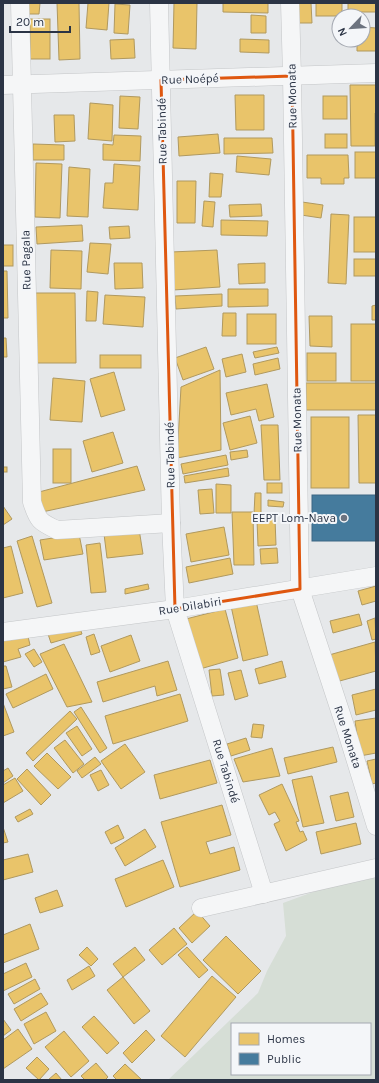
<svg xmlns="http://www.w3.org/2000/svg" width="379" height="1083" font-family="Karla,sans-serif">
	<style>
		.green { fill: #d6ded6; fill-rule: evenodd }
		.homes { fill: #e9c46a; stroke: #b0995f }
		.public { fill: #457b9d; stroke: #3d6683 }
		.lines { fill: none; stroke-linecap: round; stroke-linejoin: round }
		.minor-casing { stroke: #c4c6c8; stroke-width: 19 }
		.minor { stroke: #f5f6f7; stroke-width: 18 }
		.marked { fill: none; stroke: #df570f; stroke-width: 3; stroke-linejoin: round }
		.poi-dot { fill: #6c737f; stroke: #f4f6f9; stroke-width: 1.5 }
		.labels { text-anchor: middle; stroke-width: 4; stroke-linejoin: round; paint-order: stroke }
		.street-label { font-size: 12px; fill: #2b3445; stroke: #f4f6f9 }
		.poi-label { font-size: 12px; fill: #2b3445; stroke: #f4f6f9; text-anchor: end }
	</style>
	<rect width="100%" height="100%" fill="#e6e8ea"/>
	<path class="green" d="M376,869v211h-208l90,-87 9,-22 19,-35 -3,-33zM232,1024h138v50h-138z"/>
	<g class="homes">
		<polygon points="27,3 40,3 39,14 27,14"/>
		<polygon points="57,3 79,3 80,59 59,60"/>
		<polygon points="88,3 109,3 107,30 86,28"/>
		<polygon points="174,3 197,3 196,49 173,48"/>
		<polygon points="223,3 268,3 268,13 223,12"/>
		<polygon points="297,3 311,3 312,23 297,23"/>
		<rect x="316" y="3" width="26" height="13"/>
		<rect x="348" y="3" width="28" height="9"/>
		<polygon points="115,4 130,5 128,34 114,33"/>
		<polygon points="251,15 266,16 266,33 251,33"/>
		<rect x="30" y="19" width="20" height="40"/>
		<polygon points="363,27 376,28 376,51 357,51 357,40 363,40"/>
		<polygon points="134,39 135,58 111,59 110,40"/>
		<polygon points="240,39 269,40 269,53 240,52"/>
		<polygon points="350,85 376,85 376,113 375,113 375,146 351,146"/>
		<polygon points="235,95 264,95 264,130 236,130"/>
		<polygon points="120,96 140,97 138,129 119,128"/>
		<rect x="323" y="96" width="24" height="23"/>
		<polygon points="90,103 113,105 112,141 88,139"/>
		<polygon points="54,115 74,115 75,141 55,142"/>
		<polygon points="218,134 220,153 179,156 178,137"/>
		<rect x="325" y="134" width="22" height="14"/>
		<polygon points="114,135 141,136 140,161 103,160 103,144 113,145"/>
		<polygon points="224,138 272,138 273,153 224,154"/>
		<polygon points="33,144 64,145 64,160 33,160"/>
		<rect x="355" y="152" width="21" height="26"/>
		<polygon points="307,155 348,155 349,178 344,178 344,184 321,184 321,178 307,178"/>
		<polygon points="237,156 271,159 269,175 236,172"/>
		<polygon points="36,163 62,164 60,218 35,217"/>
		<polygon points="114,164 140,166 138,210 103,208 105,183 113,183"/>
		<polygon points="69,167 90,169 88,217 67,216"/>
		<polygon points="210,173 223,174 221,197 209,197"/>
		<polygon points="177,181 196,181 195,223 177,223"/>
		<polygon points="204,201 215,202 213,227 202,226"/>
		<polygon points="302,202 323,205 321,218 301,215"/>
		<polygon points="261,204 262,216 230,217 229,205"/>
		<polygon points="331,214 349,215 346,284 328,283"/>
		<rect x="354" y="217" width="22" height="35"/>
		<polygon points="221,220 268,221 267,236 221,235"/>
		<polygon points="82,225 83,241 37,244 36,227"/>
		<polygon points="129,226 130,238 110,239 109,227"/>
		<polygon points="90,243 111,244 108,274 87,272"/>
		<rect x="3" y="245" width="10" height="21"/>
		<polygon points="51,250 82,251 81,289 50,288"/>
		<polygon points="217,250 220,287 173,290 171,252"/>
		<rect x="354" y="259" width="22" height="17"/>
		<polygon points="114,263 142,263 143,288 115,289"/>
		<polygon points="265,263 265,283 239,284 238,264"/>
		<polygon points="3,271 7,271 8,318 3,318"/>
		<polygon points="228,289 268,289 268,306 228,307"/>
		<polygon points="87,291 98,292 96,321 86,321"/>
		<polygon points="34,293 75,293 76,363 35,363"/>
		<polygon points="222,294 222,306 176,309 175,296"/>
		<polygon points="105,295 145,297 143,327 103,324"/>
		<polygon points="376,305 376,320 372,320 372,306"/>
		<polygon points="223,313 236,313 236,336 222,336"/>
		<rect x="247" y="314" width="29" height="30"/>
		<polygon points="309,316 332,316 332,347 310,346"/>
		<rect x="351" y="324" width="25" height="57"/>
		<polygon points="3,338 6,338 7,357 3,357"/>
		<polygon points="206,347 214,369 183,380 175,358"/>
		<polygon points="277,347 279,353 255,358 253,352"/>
		<rect x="307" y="353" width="29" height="28"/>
		<polygon points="242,354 246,372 226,377 222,359"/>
		<rect x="100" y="355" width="41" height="13"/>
		<polygon points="278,358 280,369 255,375 253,364"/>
		<polygon points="220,370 221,450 177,458 181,387"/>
		<polygon points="114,372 125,410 101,417 90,379"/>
		<polygon points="53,378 85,381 82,422 50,420"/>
		<rect x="306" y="383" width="70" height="27"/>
		<polygon points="267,384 274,417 259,421 256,409 231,415 226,393"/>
		<polygon points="358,415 376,415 376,483 359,483"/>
		<polygon points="250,416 257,443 230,450 223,423"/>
		<rect x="311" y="417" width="38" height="71"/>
		<polygon points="261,425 278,425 280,480 264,480"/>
		<polygon points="113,432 123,463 92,472 83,441"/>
		<rect x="53" y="449" width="18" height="34"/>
		<polygon points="247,450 248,457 231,460 230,452"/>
		<polygon points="226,455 228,465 183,474 181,464"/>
		<polygon points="137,466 145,490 42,512 39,492"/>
		<rect x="3" y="467" width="4" height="5"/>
		<polygon points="228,468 229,476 185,483 184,476"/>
		<rect x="267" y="483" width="15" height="10"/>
		<polygon points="216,484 231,485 231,513 216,513"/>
		<polygon points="212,489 214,513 200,514 198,490"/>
		<polygon points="255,493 261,493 261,514 254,514"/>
		<polygon points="268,500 284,502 283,507 268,506"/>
		<polygon points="3,506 12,519 3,525"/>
		<polygon points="232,512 253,512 254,565 234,565"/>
		<polygon points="275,519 276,545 258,546 257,520"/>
		<polygon points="224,527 229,555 191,562 186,534"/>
		<polygon points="139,529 143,554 107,558 104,534"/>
		<polygon points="79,534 83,554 44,560 40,540"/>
		<polygon points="32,536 52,603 37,607 17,541"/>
		<polygon points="100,543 106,592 91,593 86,545"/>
		<polygon points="11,546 23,593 3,598 3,548"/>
		<polygon points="277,548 278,563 261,564 260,549"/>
		<polygon points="230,558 233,574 189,583 186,567"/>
		<polygon points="148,584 149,589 125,594 125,589"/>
		<polygon points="376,586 376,601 362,605 358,591"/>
		<polygon points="256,601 268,655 243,661 231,606"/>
		<polygon points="225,609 238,658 200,669 186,619"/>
		<polygon points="359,614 362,625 333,633 330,621"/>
		<polygon points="375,618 376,639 372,640 367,621"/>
		<polygon points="79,625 82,634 51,643 48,634"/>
		<polygon points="27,632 30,645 18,649 21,657 3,662 3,639"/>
		<polygon points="94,634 100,652 91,655 86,637"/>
		<polygon points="131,635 140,661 110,672 101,646"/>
		<polygon points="375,642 376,671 336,682 329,655"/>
		<polygon points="64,644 92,702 67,707 40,654"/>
		<polygon points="34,649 42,662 34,667 25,654"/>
		<polygon points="168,661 177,690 157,696 155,686 103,702 97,682"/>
		<polygon points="282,661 286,677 259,684 255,669"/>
		<polygon points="3,666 6,666 12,687 3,689"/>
		<polygon points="220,669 224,695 212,696 209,670"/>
		<polygon points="241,670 248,696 235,700 228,673"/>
		<polygon points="46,674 53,689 13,708 6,694"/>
		<polygon points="376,689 376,710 356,715 352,695"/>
		<polygon points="180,694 188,721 113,744 105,716"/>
		<polygon points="3,703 14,732 3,736"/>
		<polygon points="81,707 107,748 100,753 74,712"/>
		<polygon points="70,711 77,719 33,761 26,753"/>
		<polygon points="376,718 376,753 360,756 355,721"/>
		<polygon points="253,724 264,725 262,738 251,737"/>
		<polygon points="77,726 92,749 82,756 66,733"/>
		<polygon points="246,738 250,750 231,756 227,744"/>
		<polygon points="65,740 84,764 73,773 54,748"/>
		<polygon points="125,744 145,772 121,789 101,761"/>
		<polygon points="333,747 337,762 288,774 284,758"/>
		<polygon points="272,748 280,776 243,782 234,759"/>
		<polygon points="47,753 71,777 58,789 34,766"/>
		<polygon points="95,757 101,764 82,778 77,771"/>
		<polygon points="376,759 376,783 372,784 367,761"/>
		<polygon points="210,760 217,783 160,799 154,775"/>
		<polygon points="8,768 13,776 3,783 3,771"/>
		<polygon points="27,769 51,795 41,805 17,779"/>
		<polygon points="101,770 109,785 98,791 90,775"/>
		<polygon points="312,776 324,823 303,827 292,780"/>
		<polygon points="15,778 23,791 3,803 3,785"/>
		<polygon points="282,784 299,821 296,822 300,832 303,831 307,840 286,851 274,824 280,821 275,812 269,815 259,795"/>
		<polygon points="348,792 354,817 336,821 330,796"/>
		<polygon points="222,805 231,835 206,842 210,854 234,847 240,870 180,887 161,822"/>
		<polygon points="30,809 33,814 18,822 15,817"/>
		<polygon points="356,823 361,844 321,854 316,832"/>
		<polygon points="118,825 124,838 111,844 105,832"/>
		<polygon points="3,827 8,842 3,843"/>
		<polygon points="145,829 156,847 125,866 115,848"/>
		<polygon points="28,854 33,872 3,880 3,860"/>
		<polygon points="163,860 174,887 126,907 115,879"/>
		<polygon points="57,890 63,906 40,913 35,898"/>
		<polygon points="197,911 210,926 192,943 179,928"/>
		<polygon points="30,924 39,949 3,963 3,935"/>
		<polygon points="174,928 187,944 162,965 149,950"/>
		<polygon points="226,936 261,971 238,994 203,960"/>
		<polygon points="87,947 98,959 91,966 79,955"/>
		<polygon points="135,947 145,960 123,977 113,964"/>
		<polygon points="187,947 208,970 199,978 178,955"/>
		<polygon points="26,963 32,977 3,991 3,974"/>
		<polygon points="89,966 95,976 72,990 67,980"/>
		<polygon points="212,976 236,997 185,1057 161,1036"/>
		<polygon points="123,977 150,1011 134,1024 107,990"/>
		<polygon points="35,979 40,989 14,1004 8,994"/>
		<polygon points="41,993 48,1004 21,1021 14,1009"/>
		<polygon points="46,1012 56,1031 34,1044 24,1024"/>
		<polygon points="94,1016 119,1043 107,1054 82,1027"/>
		<polygon points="3,1019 11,1030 3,1036"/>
		<polygon points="18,1029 32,1049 3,1069 3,1040"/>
		<polygon points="146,1030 155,1040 132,1063 123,1053"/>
		<polygon points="64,1031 89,1061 71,1077 45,1047"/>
		<polygon points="37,1057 49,1069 39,1080 26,1068"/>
		<polygon points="96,1063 108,1077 105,1080 85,1080 81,1076"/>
		<polygon points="125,1064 142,1080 117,1080 113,1076"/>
		<polygon points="56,1073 62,1080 48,1080"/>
	</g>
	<rect class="public" x="312" y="495" width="64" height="46"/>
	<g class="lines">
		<defs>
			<g id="minor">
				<path d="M20,3l12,499c6,19 8,20 25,28l114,-7"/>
				<polyline points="159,3 171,523 175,609 264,894"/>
				<polyline points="290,3 292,76 300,589 346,729 376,826"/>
				<polyline points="3,85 376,73"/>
				<polyline points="3,632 175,609 376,576"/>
				<polyline points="201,908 376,868"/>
			</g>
		</defs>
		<use href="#minor" class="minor-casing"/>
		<use href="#minor" class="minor"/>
	</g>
	<path class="marked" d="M292,76l8,513 -125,20 -14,-529z"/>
	<circle class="poi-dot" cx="344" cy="518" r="4"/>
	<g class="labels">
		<g class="street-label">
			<text transform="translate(190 79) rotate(-2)" y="4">Rue Noépé</text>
			<text transform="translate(292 96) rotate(-91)" y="4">Rue Monata</text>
			<text transform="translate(162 131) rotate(-91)" y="4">Rue Tabindé</text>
			<text transform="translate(26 260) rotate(-91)" y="4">Rue Pagala</text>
			<text transform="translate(297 420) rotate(-91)" y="4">Rue Monata</text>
			<text transform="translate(170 455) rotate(-91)" y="4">Rue Tabindé</text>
			<text transform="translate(190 606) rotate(-9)" y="4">Rue Dilabiri</text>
			<text transform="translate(348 737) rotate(72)" y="4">Rue Monata</text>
			<text transform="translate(226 771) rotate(73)" y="4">Rue Tabindé</text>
		</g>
		<g class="poi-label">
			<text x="336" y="522">EEPT Lom-Nava</text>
		</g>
	</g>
	<rect width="379" height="1083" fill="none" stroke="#2b3445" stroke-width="8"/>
	<rect x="231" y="1023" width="140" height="52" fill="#f4f6f9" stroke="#a4a8b1"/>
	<rect x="239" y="1033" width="20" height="12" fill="#e9c46a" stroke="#a4a8b1"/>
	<text x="267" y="1043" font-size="12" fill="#2b3445">Homes</text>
	<rect x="239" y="1053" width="20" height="12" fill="#457b9d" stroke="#a4a8b1"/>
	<text x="267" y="1063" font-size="12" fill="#2b3445">Public</text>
	<g transform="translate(351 28) rotate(245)"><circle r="19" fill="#f4f6f9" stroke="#a4a8b1"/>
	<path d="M0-3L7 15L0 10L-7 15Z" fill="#6c737f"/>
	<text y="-6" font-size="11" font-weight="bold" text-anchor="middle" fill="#2b3445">N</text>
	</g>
	<path d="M10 26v6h60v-6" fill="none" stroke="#2b3445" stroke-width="2"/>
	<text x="16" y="26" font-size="12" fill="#2b3445" stroke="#f4f6f9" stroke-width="3" paint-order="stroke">20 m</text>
</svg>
